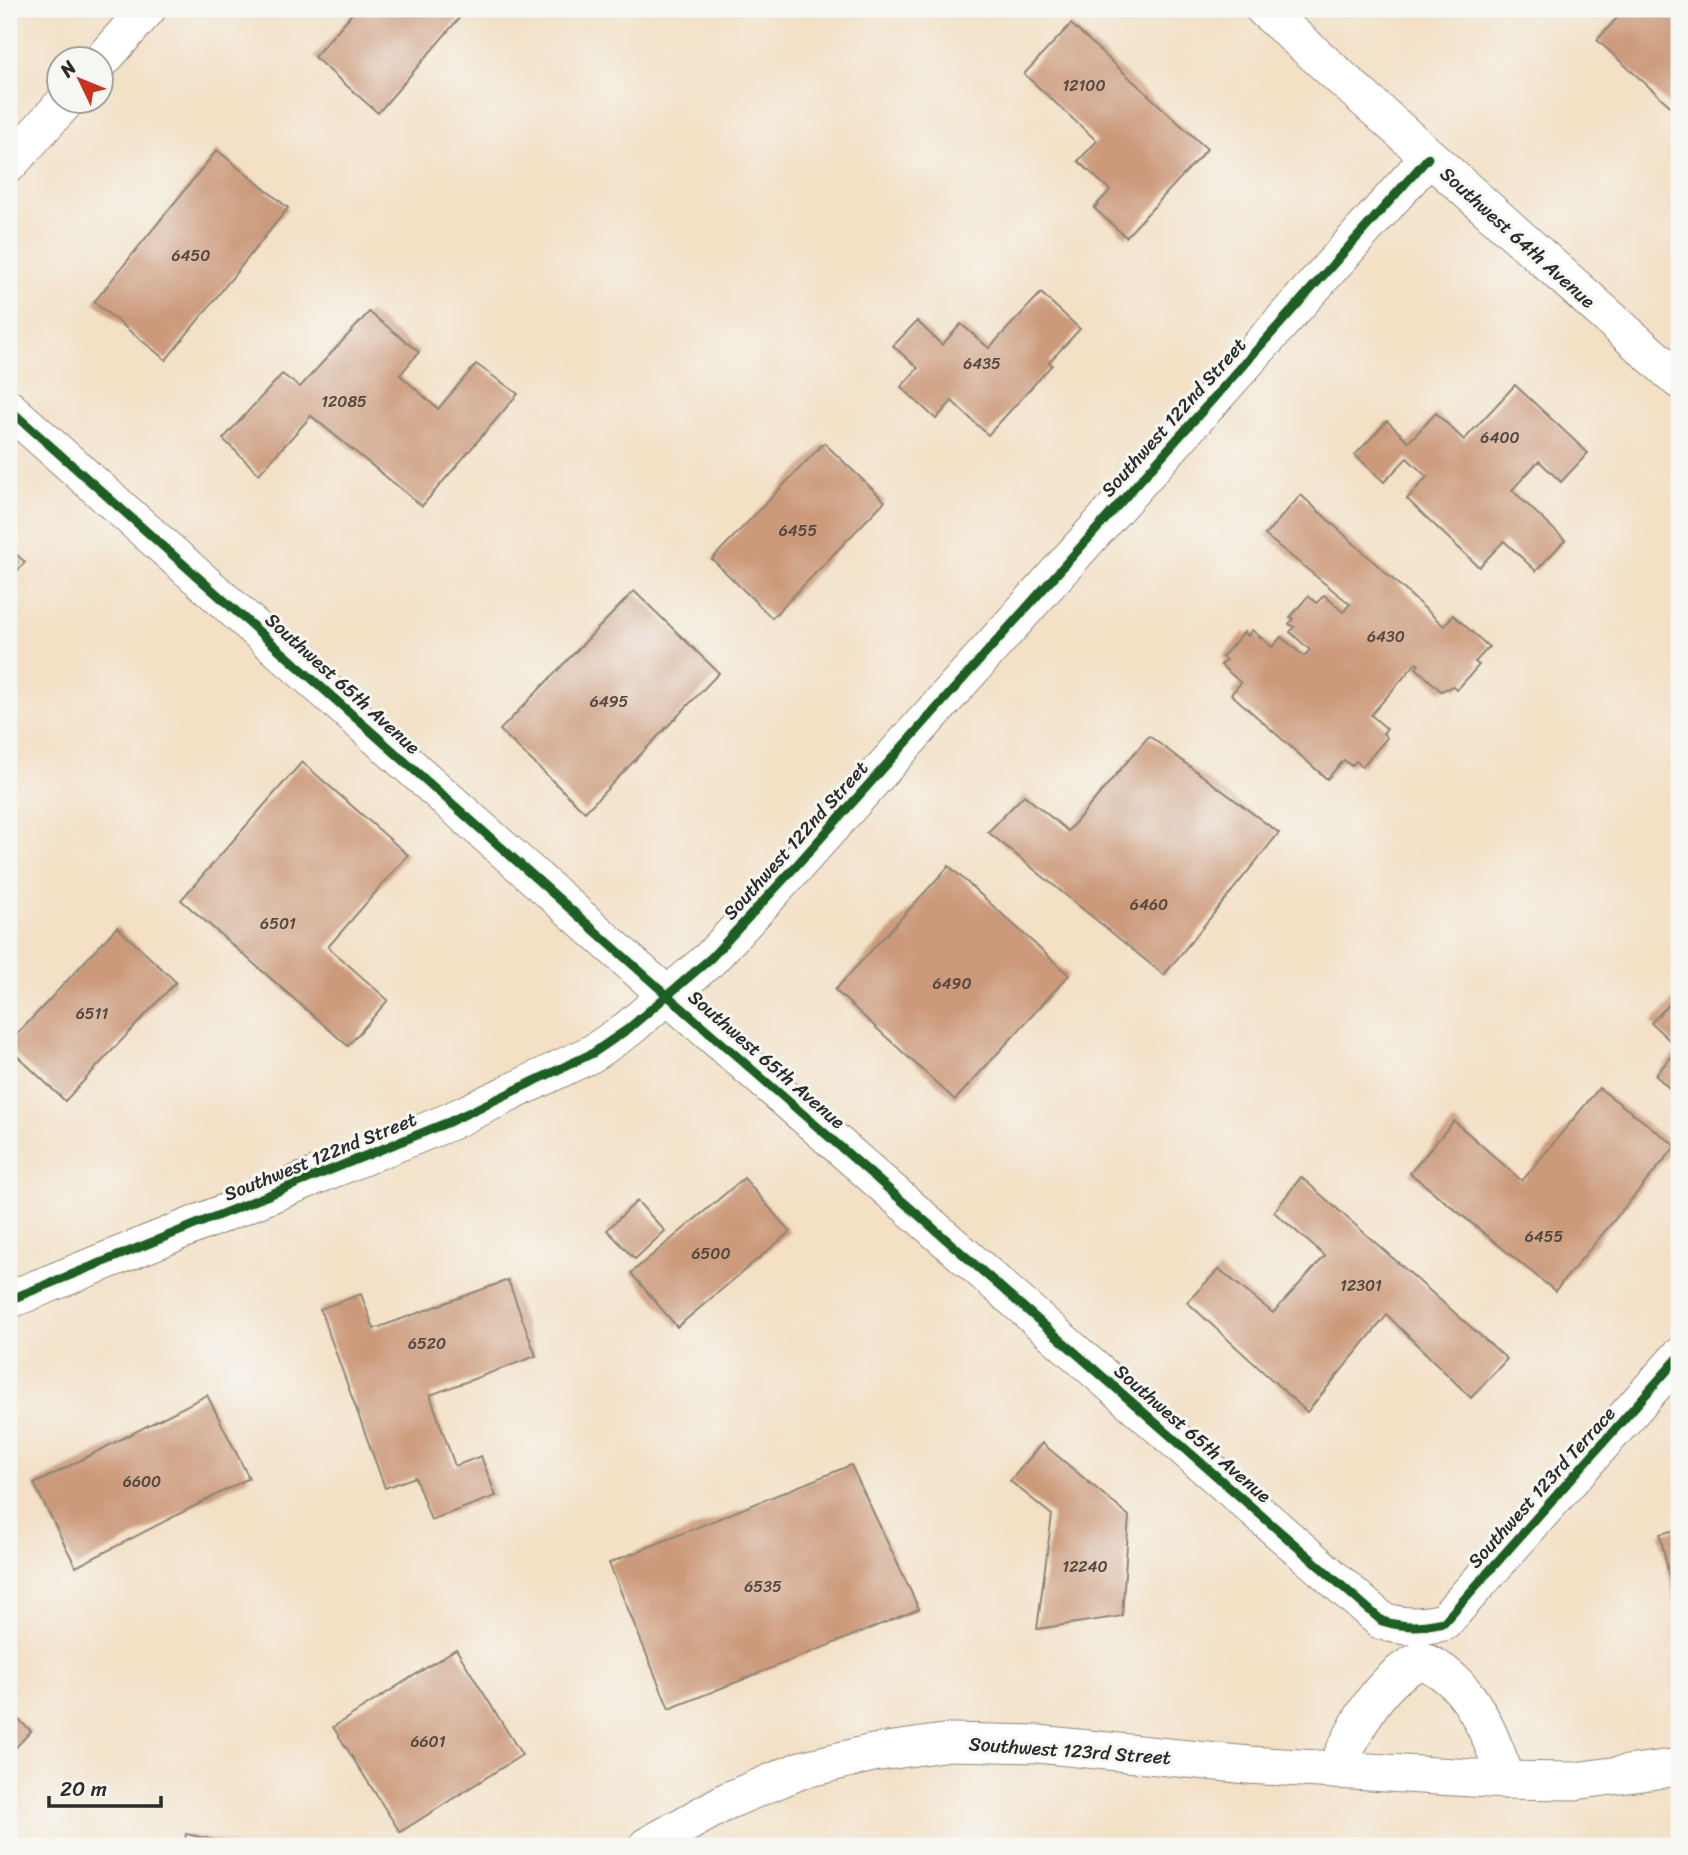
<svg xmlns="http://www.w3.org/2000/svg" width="1688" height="1855" font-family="Sriracha,sans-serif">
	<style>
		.building { fill: #cc9a7a }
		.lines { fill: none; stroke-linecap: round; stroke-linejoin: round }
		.minor-casing { stroke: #8f8678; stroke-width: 39 }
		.minor { stroke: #fff; stroke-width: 37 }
		.cycleway-casing { stroke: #f6f6f2; stroke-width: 13 }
		.cycleway { stroke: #1b5e20; stroke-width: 9 }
		.labels { text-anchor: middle; stroke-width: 6; stroke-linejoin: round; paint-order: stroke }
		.number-label { font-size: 16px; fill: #53473f }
		.street-label { font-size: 19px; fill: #2b2b2b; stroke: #f6f6f2 }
	</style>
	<rect width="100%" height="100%" fill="#f6f6f2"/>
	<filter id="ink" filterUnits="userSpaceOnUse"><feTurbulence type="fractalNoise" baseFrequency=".0143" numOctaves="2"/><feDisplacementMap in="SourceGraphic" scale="14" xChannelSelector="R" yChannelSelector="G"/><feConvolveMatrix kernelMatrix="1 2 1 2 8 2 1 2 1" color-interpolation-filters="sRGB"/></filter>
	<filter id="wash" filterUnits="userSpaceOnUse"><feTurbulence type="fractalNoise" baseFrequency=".00686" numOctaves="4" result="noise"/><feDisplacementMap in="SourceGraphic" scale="28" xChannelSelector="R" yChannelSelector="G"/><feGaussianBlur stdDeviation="1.57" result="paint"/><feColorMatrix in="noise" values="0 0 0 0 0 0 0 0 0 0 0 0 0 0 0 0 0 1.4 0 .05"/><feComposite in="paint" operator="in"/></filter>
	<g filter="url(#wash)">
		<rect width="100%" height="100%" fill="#f3e0c5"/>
		<g id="blocks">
			<g class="building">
				<polygon points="356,9 467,9 378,113 314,57"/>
				<polygon points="1625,9 1679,9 1679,114 1597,40"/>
				<polygon points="1071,24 1207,149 1126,237 1094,208 1110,190 1078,161 1097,141 1024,74"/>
				<polygon points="217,150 288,208 166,360 94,302"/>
				<polygon points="1041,293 1080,329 1049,362 1052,365 988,435 952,401 936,419 901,387 918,368 893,346 917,321 942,345 961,324 989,348"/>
				<polygon points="369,312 419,352 400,375 438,409 476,364 518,394 422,506 311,416 259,474 223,439 282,374 300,387"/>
				<polygon points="1515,385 1588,453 1561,482 1539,461 1512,490 1565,540 1536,571 1504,541 1479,567 1407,499 1427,477 1407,458 1384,482 1355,455 1387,421 1409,442 1436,413 1464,440"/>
				<polygon points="824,443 885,501 772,618 712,559"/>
				<polygon points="1301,495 1444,626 1453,615 1489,647 1475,662 1479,665 1457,690 1453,686 1441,691 1416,668 1419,665 1416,663 1371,715 1387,729 1383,733 1387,738 1362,767 1356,761 1351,766 1344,760 1327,779 1231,694 1241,683 1221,665 1226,660 1222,657 1244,632 1248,636 1252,630 1272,647 1281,637 1304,656 1310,650 1290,632 1294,627 1289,624 1293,619 1290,617 1308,596 1317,603 1324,595 1343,612 1350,604 1265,535"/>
				<polygon points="9,548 25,562 9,580"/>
				<polygon points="634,591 719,673 585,812 500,730"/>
				<polygon points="1149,736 1279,833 1164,975 988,832 1024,795 1068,831"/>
				<polygon points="302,762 408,855 328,947 388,1000 348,1046 181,900"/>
				<polygon points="949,866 1069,975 955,1100 835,990"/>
				<polygon points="117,927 176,982 65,1101 9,1048 9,1043"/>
				<polygon points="1679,994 1679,1097 1655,1075 1679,1049 1651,1023"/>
				<polygon points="1599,1088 1676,1146 1555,1291 1410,1173 1454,1121 1522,1181"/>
				<polygon points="1301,1177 1507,1359 1471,1398 1387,1315 1307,1412 1187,1302 1219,1269 1273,1313 1325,1256 1274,1212"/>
				<polygon points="744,1178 790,1232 677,1327 631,1273"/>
				<polygon points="637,1201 665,1231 635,1259 607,1230"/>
				<polygon points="508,1280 536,1356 430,1395 455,1466 481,1456 496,1496 431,1520 415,1477 385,1488 320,1309 361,1294 374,1329"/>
				<polygon points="207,1395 249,1478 76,1567 34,1484"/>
				<polygon points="1042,1443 1129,1516 1122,1616 1037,1629 1052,1515 1010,1481"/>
				<polygon points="851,1465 919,1609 669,1709 609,1563"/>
				<polygon points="1679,1529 1679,1619 1678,1619 1660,1534"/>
				<polygon points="456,1649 522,1755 400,1832 333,1727"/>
				<polygon points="9,1711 31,1731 9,1755"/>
				<polygon points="186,1834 240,1845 240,1846 184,1846"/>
			</g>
		</g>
	</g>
	<g filter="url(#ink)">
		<use href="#blocks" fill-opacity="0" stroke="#8f8678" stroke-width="2"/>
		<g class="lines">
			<defs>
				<g id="minor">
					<polyline points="1264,9 1679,380"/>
					<polyline points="102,60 147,9"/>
					<polyline points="9,164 65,102"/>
					<path d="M9,409l659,587 714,625c23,7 39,6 62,1l235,-265"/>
					<polyline points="9,1300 449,1122 593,1053 628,1029 711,958 795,867 1428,158"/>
					<path d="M1335,1770c22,-43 41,-89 86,-110 51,21 67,72 86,120"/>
					<polyline points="647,1846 727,1801 801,1770 873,1753 950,1742 1038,1744 1248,1765 1507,1780 1575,1781 1679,1767"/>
				</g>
			</defs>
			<use href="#minor" class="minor-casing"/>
			<use href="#minor" class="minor"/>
			<defs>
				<g id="cycleway">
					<path d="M9,409l659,587 714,625c23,7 39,6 62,1l235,-265"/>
					<polyline points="9,1300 449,1122 593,1053 628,1029 711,958 795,867 1428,158"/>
				</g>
			</defs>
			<use href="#cycleway" class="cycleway-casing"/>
			<use href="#cycleway" class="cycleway"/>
		</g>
	</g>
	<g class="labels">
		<g class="number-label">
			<text x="1084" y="91">12100</text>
			<text x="191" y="261">6450</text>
			<text x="982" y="369">6435</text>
			<text x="344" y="407">12085</text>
			<text x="1500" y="443">6400</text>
			<text x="798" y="536">6455</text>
			<text x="1386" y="642">6430</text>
			<text x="609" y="707">6495</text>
			<text x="1149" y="910">6460</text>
			<text x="278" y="929">6501</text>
			<text x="952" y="989">6490</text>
			<text x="92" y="1019">6511</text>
			<text x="1544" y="1242">6455</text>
			<text x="711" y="1259">6500</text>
			<text x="1361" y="1291">12301</text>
			<text x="427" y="1349">6520</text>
			<text x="142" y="1487">6600</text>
			<text x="1085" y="1572">12240</text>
			<text x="763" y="1592">6535</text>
			<text x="428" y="1747">6601</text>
		</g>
		<g class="street-label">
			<text transform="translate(1518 237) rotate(42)" y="7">Southwest 64th Avenue</text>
			<text transform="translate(1173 417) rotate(-48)" y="7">Southwest 122nd Street</text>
			<text transform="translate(343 683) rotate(42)" y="7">Southwest 65th Avenue</text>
			<text transform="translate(795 840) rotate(-48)" y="7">Southwest 122nd Street</text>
			<text transform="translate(767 1059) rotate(41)" y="7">Southwest 65th Avenue</text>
			<text transform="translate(320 1156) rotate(-22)" y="7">Southwest 122nd Street</text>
			<text transform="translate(1193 1433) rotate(41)" y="7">Southwest 65th Avenue</text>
			<text transform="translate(1541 1487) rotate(-48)" y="7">Southwest 123rd Terrace</text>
			<text transform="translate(1070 1750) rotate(4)" y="7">Southwest 123rd Street</text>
		</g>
	</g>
	<rect width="1688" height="1855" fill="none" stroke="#f6f6f2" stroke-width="35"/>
	<g transform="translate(80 80) rotate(313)"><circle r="33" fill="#f6f6f2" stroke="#a5a5a2" stroke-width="2"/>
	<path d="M0-5L12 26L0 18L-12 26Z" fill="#c8321e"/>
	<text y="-10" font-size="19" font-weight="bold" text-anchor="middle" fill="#2b2b2b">N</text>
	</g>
	<path d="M49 1796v10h112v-10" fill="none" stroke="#2b2b2b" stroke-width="3.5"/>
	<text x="60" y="1796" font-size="21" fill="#2b2b2b" stroke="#f6f6f2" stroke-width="5" paint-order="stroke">20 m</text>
</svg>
